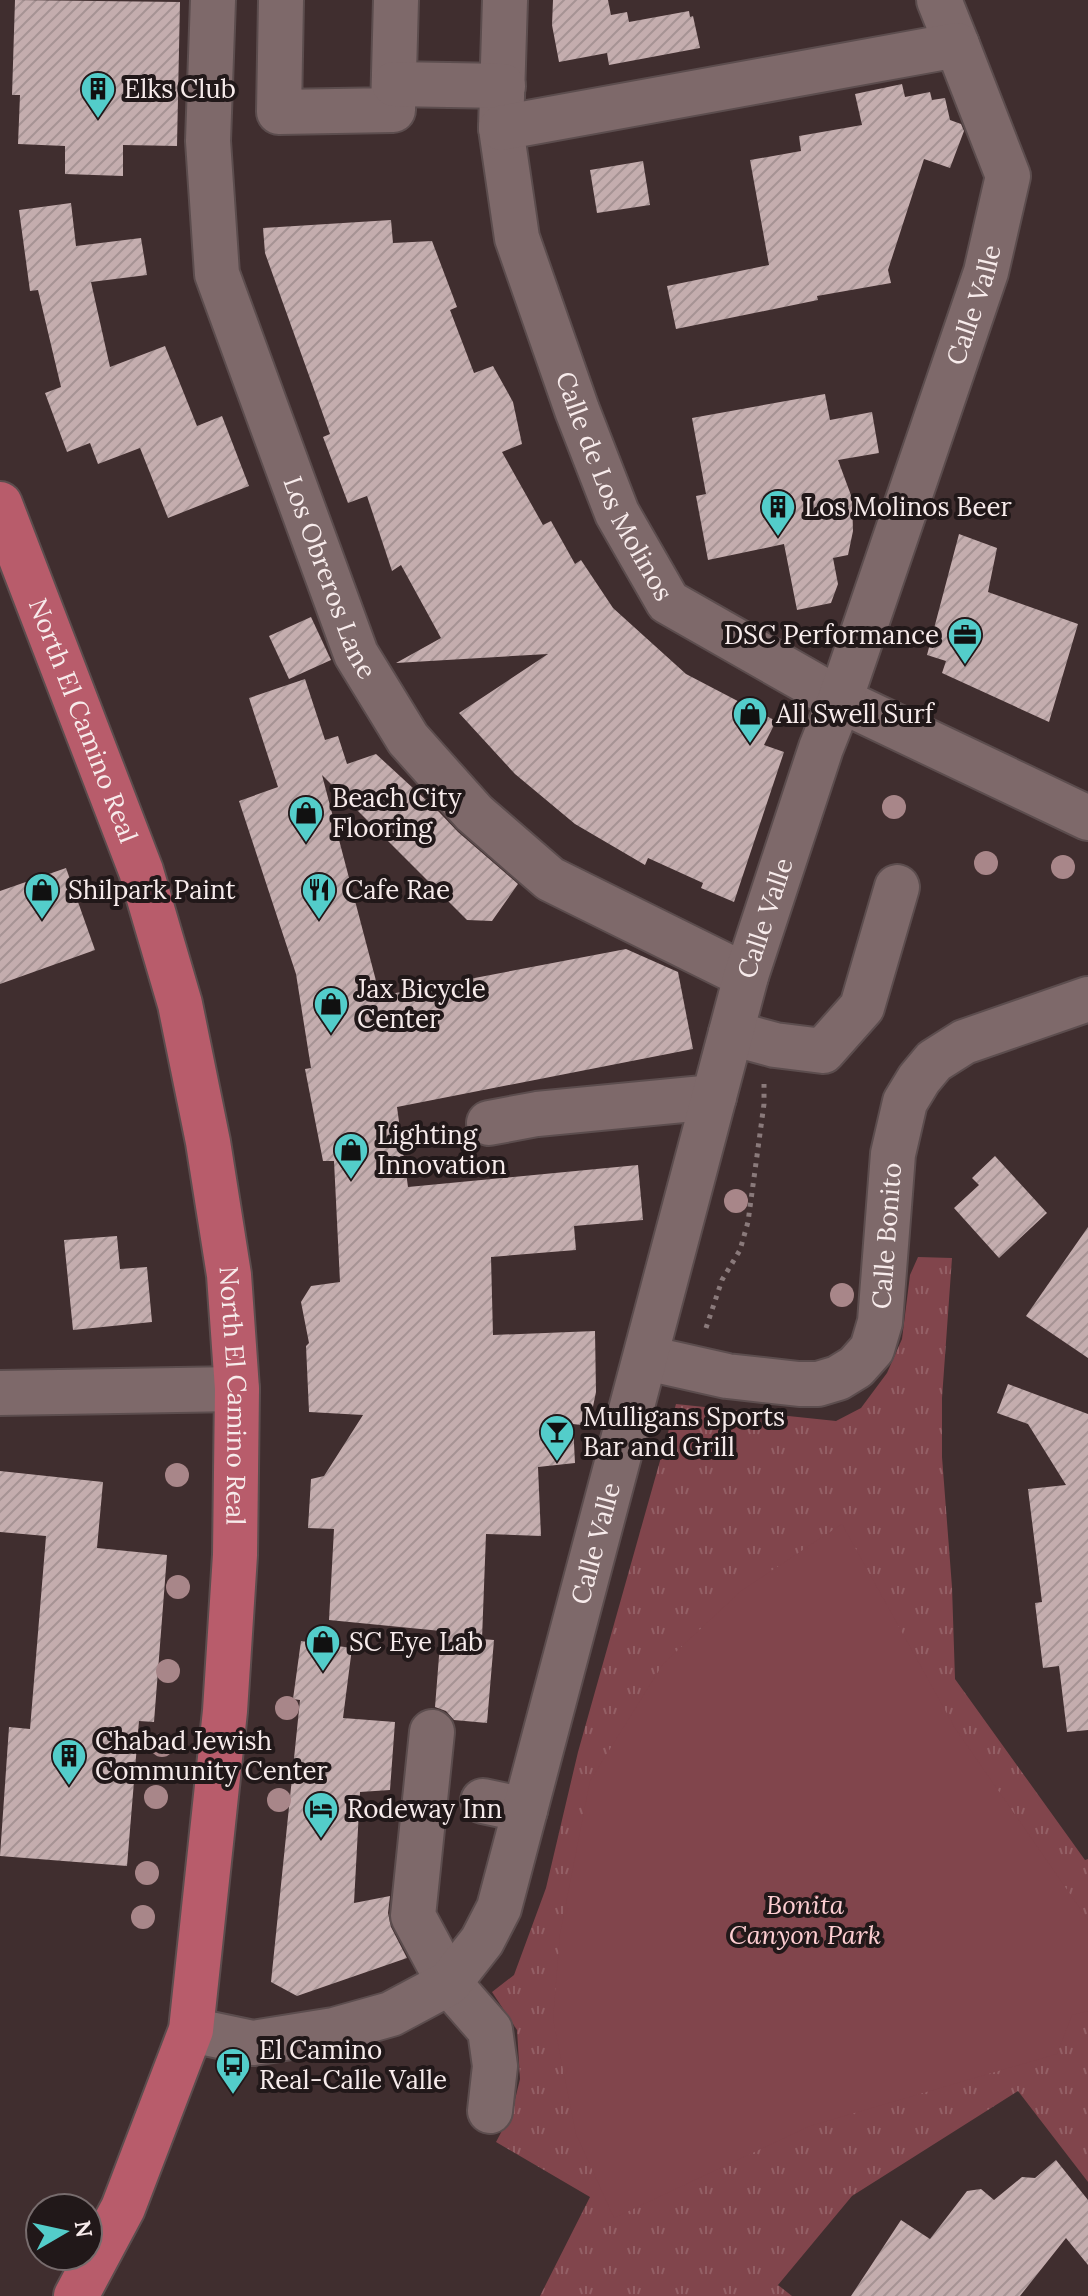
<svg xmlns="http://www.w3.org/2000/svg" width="1088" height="2296" font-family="Lora,serif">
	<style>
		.grass { fill: url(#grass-tufts) }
		.garden { fill: #81454c }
		.building { fill: url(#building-hatch) }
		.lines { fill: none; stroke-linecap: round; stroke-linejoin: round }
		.minor-casing { stroke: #5c4d4e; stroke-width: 48 }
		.major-casing { stroke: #5c4d4e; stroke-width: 48 }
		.path { stroke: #8a7a7b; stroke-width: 5; stroke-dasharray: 4 6; stroke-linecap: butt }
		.minor { stroke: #7e696a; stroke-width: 44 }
		.major { stroke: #b85c6b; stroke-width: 44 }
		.tree { fill: #a88689 }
		.labels { text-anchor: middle; stroke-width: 8; stroke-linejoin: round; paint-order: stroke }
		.poi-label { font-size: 26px; fill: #f7ebeb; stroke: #211819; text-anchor: start }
		.street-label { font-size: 26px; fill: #f7ebeb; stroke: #211819 }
		.park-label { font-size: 26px; font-style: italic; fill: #feced2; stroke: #211819 }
	</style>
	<defs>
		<pattern id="grass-tufts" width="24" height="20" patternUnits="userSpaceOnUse" patternTransform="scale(2)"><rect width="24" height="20" fill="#81454c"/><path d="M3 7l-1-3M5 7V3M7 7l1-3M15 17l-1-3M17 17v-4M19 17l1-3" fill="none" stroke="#946066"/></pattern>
		<pattern id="building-hatch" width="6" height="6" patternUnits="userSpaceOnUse" patternTransform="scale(2)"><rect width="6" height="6" fill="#c4adae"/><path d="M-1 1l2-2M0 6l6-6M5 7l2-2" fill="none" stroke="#a69394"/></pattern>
	</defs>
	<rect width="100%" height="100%" fill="#402e2f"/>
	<polygon class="grass" points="918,1257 952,1258 942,1398 942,1457 952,1587 955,1679 1085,1860 1088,1859 1088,2182 1018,2091 852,2196 778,2285 792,2296 540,2296 590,2197 496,2142 512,2112 520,2079 517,2030 492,1992 514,1975 546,1888 578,1752 676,1404 836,1421 861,1408 887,1373 902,1339 910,1275"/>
	<polygon class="garden" points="842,1524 955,1728 1088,1920 1088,2011 1072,2015 1057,2054 810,2126 614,2218 576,2134 553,2019 560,1934 590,1781 663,1664 741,1591"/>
	<g class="building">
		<polygon points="15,0 180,2 177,146 123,145 123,176 65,174 65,146 18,144 20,95 12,95"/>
		<polygon points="553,0 608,0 611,15 627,12 629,22 689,11 690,17 693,16 700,48 609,65 607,53 559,62 552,25"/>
		<polygon points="902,84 905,97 930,92 932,100 945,98 950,120 961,124 964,131 950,168 924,159 888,270 891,283 817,296 818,300 676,329 667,286 769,265 750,160 801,151 799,136 862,125 855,94"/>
		<polygon points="643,161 650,205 597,213 590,170"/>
		<polygon points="71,203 76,246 141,238 147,275 91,282 110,367 165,346 197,426 222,416 249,486 168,518 140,448 98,464 90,443 67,452 45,393 61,387 38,290 30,291 19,210"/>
		<polygon points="391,220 393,243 432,241 457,307 450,310 474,373 493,366 513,402 522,444 502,452 543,525 551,521 575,564 581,560 613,608 686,674 776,721 764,745 784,752 734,902 701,888 703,883 648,858 645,865 575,824 515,774 459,713 548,654 396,663 441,638 401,565 392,571 367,496 348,503 323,437 330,434 265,253 263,228"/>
		<polygon points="825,394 830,420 872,412 879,453 838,460 852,498 853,531 848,555 833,558 838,584 831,603 797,610 784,544 708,560 696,496 706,494 692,418"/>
		<polygon points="959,534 997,548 988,592 1078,624 1049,722 942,673 946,661 927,655"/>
		<polygon points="311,617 331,660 289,679 269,636"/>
		<polygon points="305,679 325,740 338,736 347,764 376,754 439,812 458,832 518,884 492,921 467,920 322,775 380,996 626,949 678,972 693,1049 397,1107 408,1187 638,1165 643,1220 574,1226 576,1250 491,1257 493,1335 595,1331 596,1392 589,1426 573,1424 575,1463 538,1467 541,1536 486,1534 482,1639 494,1640 487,1723 454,1720 446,1711 435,1707 441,1631 329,1620 334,1529 308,1528 311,1479 324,1476 363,1415 309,1412 306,1346 309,1343 301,1302 311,1286 340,1282 334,1161 323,1161 305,1069 311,1068 296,974 239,801 278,787 249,698"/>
		<polygon points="66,868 95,950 0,984 0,891"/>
		<polygon points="995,1156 1047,1213 999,1258 954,1208 979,1185 972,1178"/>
		<polygon points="1088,1227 1088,1358 1026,1316"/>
		<polygon points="117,1236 120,1269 147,1267 152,1322 73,1330 64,1240"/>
		<polygon points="1008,1384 1088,1414 1088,1730 1067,1732 1059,1666 1043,1668 1035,1603 1042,1602 1028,1489 1066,1485 1028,1424 997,1413"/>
		<polygon points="0,1471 103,1482 97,1548 167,1555 154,1722 139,1721 127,1866 0,1856 9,1727 30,1729 46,1536 0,1532"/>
		<polygon points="301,1641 352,1648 343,1718 395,1722 390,1790 360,1792 354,1903 390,1896 388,1913 391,1927 407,1958 297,1996 271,1982 300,1700 293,1699"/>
		<polygon points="1056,2160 1088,2200 1088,2265 1066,2238 1020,2296 851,2296 901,2220 930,2239 967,2191 981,2189 994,2200 1022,2177 1035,2178"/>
	</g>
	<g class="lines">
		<defs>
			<g id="minor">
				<path id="s1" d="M213,0l-5,141 9,133 139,380 52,85 66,74 76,66 196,97"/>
				<polyline points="281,0 279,112 393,110 396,0"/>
				<path id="s2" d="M505,0l-4,128 16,110 60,172 40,103 51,89 172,98 248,118"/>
				<polyline points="939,0 957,45"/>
				<polyline points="394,84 503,86"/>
				<polyline points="731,1033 775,1045 823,1051 862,1007 897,887"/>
				<polyline points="489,1123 537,1114 714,1097"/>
				<path id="s3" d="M647,1358l80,18 72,8h19l20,-6 18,-11 16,-18 8,-27 13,-168 12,-52 14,-23 15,-18 30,-19 124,-43"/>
				<polyline points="0,1393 237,1389"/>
				<polyline points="432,1732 413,1916 449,1983 490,2030 495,2066 490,2111"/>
				<polyline points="483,1801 525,1810"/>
				<path id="s4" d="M191,2030l62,13 81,-13 57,-16 58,-31 33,-42 17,-33 247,-932 75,-228 19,-48 146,-428 22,-96 -51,-131 -456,83"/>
			</g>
			<g id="major">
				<path id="s5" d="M0,504l141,367 39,133 28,138 21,133 8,114 -2,166 -10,156 -34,319 -68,178 -47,88"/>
			</g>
		</defs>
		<use href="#minor" class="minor-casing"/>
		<use href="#major" class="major-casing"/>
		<polyline class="path" points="706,1328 722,1280 740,1250 748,1222 764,1104 764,1084"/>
		<use href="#minor" class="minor"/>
		<use href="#major" class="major"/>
	</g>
	<g class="tree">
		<circle cx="894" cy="807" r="12"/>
		<circle cx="986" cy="863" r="12"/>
		<circle cx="1063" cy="867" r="12"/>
		<circle cx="736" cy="1201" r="12"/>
		<circle cx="842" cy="1295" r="12"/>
		<circle cx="177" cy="1475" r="12"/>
		<circle cx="178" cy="1587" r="12"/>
		<circle cx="168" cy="1671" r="12"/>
		<circle cx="287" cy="1708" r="12"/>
		<circle cx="162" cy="1745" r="12"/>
		<circle cx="156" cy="1797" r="12"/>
		<circle cx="279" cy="1800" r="12"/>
		<circle cx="147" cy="1873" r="12"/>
		<circle cx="143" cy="1917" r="12"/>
	</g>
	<defs>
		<symbol id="building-pin" viewBox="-11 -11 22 30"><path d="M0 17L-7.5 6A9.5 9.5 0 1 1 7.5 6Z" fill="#53cdca" stroke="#211819"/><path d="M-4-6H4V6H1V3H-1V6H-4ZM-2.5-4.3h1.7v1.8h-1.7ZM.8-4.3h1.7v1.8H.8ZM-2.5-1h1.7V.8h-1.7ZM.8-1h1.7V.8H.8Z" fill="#111"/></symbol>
		<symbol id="office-pin" viewBox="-11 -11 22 30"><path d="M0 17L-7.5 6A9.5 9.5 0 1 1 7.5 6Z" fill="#53cdca" stroke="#211819"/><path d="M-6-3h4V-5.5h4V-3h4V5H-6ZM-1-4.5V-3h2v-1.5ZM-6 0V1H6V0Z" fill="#111"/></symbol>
		<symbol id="shop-pin" viewBox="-11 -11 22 30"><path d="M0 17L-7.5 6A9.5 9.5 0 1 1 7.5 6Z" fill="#53cdca" stroke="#211819"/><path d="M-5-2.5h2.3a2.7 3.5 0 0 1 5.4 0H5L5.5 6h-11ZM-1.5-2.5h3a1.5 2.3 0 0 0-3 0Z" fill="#111"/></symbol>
		<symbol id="restaurant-pin" viewBox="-11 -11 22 30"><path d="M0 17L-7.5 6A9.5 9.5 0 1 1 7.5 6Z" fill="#53cdca" stroke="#211819"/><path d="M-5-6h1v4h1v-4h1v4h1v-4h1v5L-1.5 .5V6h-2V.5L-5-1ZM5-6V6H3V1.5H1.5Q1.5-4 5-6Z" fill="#111"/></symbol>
		<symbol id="bar-pin" viewBox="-11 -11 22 30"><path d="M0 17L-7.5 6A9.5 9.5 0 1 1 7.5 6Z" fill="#53cdca" stroke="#211819"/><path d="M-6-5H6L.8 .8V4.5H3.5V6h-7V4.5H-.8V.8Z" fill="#111"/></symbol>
		<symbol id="hotel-pin" viewBox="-11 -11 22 30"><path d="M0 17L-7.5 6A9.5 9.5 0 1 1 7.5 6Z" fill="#53cdca" stroke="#211819"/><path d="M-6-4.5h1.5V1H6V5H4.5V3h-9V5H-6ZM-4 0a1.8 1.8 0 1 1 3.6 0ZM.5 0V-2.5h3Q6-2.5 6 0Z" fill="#111"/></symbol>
		<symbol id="bus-pin" viewBox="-11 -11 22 30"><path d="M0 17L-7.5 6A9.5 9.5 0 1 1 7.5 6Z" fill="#53cdca" stroke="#211819"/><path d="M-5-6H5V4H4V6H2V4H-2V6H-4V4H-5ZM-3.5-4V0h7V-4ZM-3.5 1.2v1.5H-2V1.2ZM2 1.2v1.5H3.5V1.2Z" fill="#111"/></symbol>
	</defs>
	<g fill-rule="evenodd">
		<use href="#building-pin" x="78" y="69" width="40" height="54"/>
		<use href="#building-pin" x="758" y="487" width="40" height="54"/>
		<use href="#office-pin" x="945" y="615" width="40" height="54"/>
		<use href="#shop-pin" x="730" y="694" width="40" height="54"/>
		<use href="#shop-pin" x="286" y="793" width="40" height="54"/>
		<use href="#shop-pin" x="22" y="870" width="40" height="54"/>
		<use href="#restaurant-pin" x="299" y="870" width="40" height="54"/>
		<use href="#shop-pin" x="311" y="984" width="40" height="54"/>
		<use href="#shop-pin" x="331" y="1130" width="40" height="54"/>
		<use href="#bar-pin" x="537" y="1412" width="40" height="54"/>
		<use href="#shop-pin" x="303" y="1622" width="40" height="54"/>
		<use href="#building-pin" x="49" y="1736" width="40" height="54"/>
		<use href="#hotel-pin" x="301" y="1789" width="40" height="54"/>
		<use href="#bus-pin" x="213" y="2045" width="40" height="54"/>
	</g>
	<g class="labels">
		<g class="poi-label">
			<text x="124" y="98">Elks Club</text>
			<text x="804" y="516">Los Molinos Beer</text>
			<text x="939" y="644" text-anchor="end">DSC Performance</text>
			<text x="776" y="723">All Swell Surf</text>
			<text x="332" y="807">Beach City<tspan x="332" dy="30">Flooring</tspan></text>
			<text x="68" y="899">Shilpark Paint</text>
			<text x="345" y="899">Cafe Rae</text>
			<text x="357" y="998">Jax Bicycle<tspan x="357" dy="30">Center</tspan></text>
			<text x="377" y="1144">Lighting<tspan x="377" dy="30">Innovation</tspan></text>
			<text x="583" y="1426">Mulligans Sports<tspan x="583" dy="30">Bar and Grill</tspan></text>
			<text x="349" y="1651">SC Eye Lab</text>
			<text x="95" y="1750">Chabad Jewish<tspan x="95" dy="30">Community Center</tspan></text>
			<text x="347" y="1818">Rodeway Inn</text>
			<text x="259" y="2059">El Camino<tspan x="259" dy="30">Real-Calle Valle</tspan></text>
		</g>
		<g class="street-label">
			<text dy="9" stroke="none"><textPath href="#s4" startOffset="2034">Calle Valle</textPath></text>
			<text dy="9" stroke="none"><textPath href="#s2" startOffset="506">Calle de Los Molinos</textPath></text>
			<text dy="9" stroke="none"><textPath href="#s1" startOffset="598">Los Obreros Lane</textPath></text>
			<text dy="9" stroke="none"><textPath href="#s5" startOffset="232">North El Camino Real</textPath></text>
			<text dy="9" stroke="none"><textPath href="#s4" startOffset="1386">Calle Valle</textPath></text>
			<text dy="9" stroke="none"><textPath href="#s3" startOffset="354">Calle Bonito</textPath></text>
			<text dy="9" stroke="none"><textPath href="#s5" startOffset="928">North El Camino Real</textPath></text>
			<text dy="9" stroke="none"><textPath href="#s4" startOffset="738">Calle Valle</textPath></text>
		</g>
		<g class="park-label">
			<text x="805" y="1914">Bonita<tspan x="805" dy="30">Canyon Park</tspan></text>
		</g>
	</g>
	<g transform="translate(64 2232) rotate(81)"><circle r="38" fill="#211819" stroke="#776c6d" stroke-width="2"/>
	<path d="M0-6L14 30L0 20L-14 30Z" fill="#53cdca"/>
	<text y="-12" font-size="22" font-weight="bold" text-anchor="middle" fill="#f7ebeb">N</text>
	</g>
</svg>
